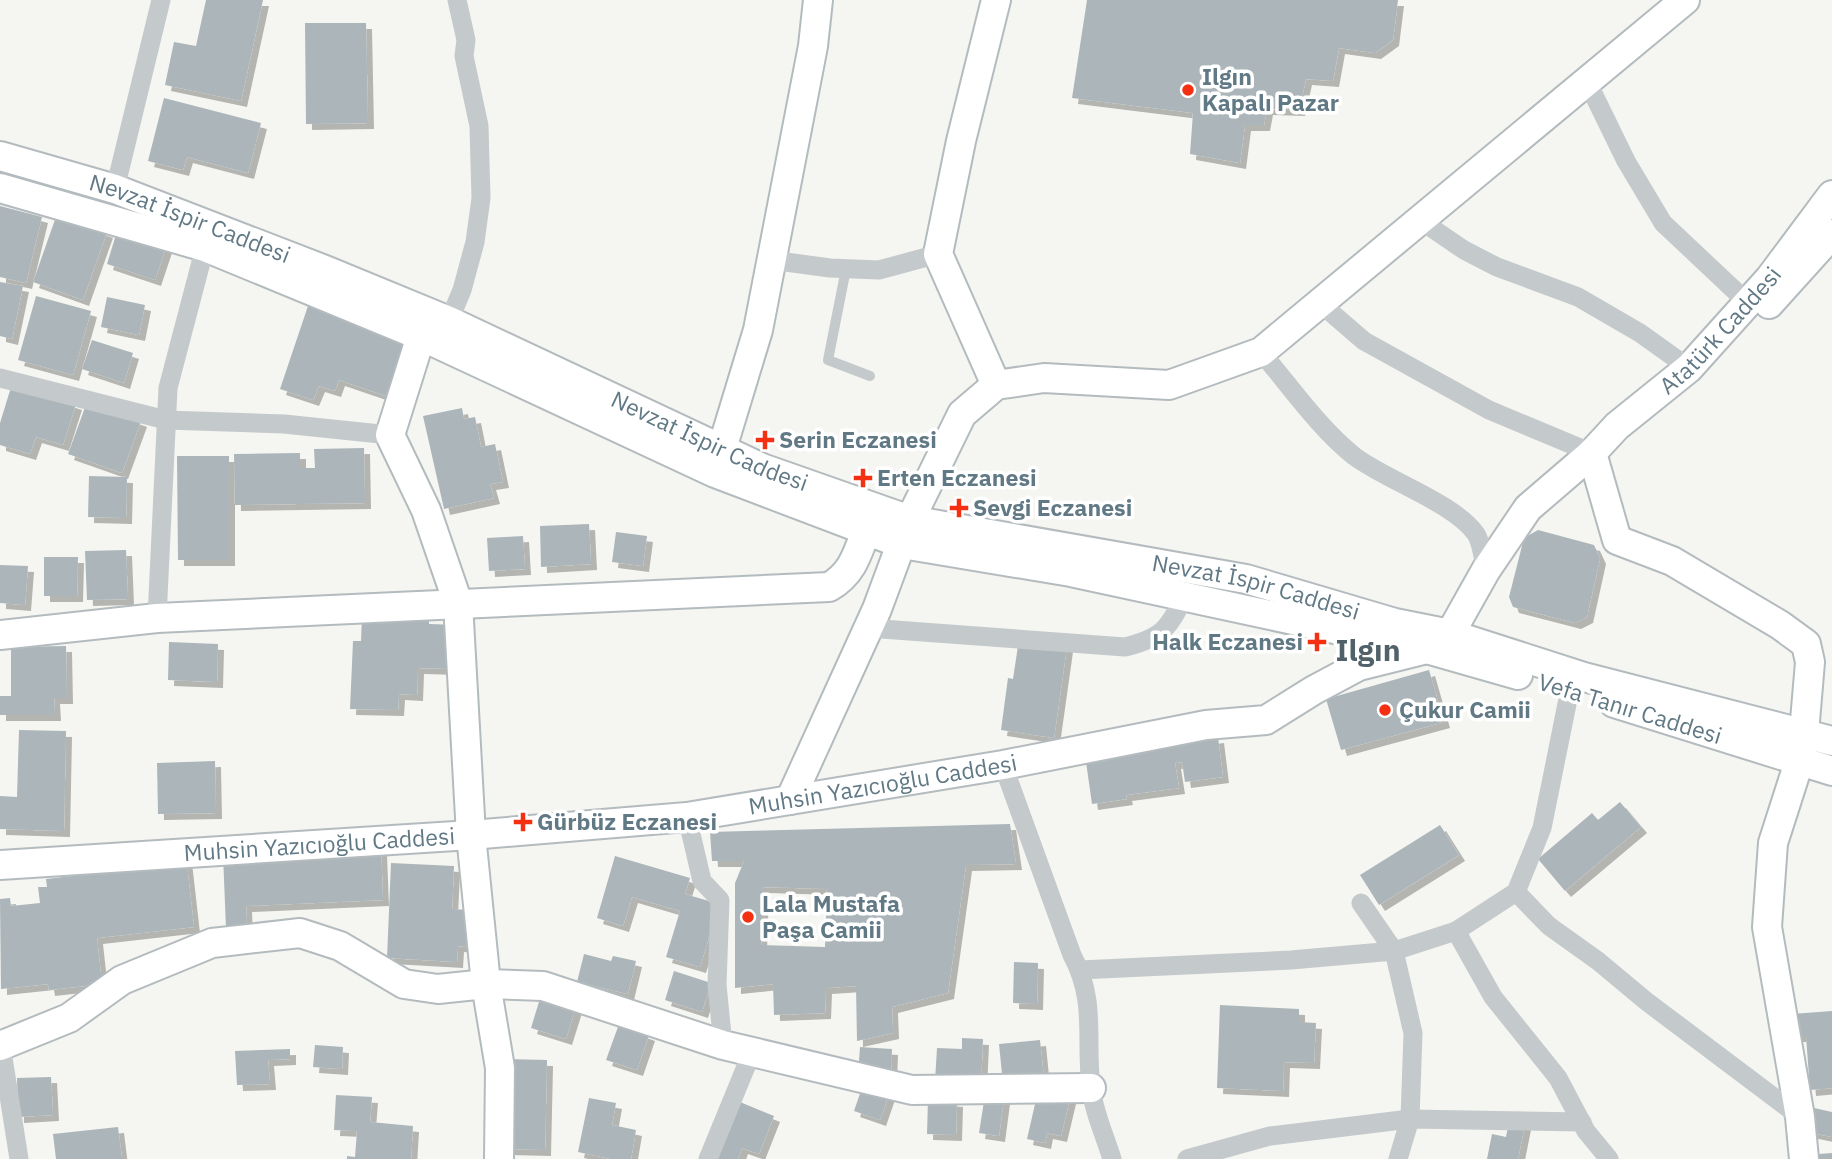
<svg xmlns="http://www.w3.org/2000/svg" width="1832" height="1159" font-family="'IBM Plex Sans',sans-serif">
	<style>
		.building { fill: #acb6ba; fill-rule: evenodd; filter: url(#shadow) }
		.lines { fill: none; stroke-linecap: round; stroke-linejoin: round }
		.secondary-casing { stroke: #b4bbbe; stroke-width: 32 }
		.lane { stroke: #c4c9cb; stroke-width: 10 }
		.street { stroke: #c4c9cb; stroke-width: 19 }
		.secondary { stroke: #fff; stroke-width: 28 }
		.poi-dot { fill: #f43013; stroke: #fff; stroke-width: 2.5 }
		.labels { text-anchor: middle; stroke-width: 7; stroke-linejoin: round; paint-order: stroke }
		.poi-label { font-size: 23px; font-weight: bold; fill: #617985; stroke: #fff; text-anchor: start }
		.street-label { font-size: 23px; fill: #617985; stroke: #fff }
		.district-label { font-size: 30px; font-weight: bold; fill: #506169; stroke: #fff }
	</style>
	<defs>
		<filter id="shadow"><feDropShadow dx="6" dy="6" stdDeviation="0" flood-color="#0004"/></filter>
	</defs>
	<rect width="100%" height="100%" fill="#f5f5f1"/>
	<g class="building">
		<polygon points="206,0 263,0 241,101 165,85 174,42 196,46"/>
		<polygon points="1087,0 1398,0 1393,40 1375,53 1339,48 1333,81 1306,79 1299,110 1267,109 1264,125 1245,125 1240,163 1190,154 1193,113 1072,98"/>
		<polygon points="305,23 366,23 368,123 306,124"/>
		<polygon points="164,98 261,123 248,173 187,157 183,170 148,161"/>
		<polygon points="0,206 42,217 26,283 0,277"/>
		<polygon points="57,214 107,232 83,300 33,282"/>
		<polygon points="118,228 167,244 155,280 107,264"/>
		<polygon points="0,282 23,286 12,339 0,336"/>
		<polygon points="36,296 91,311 73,375 18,360"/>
		<polygon points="107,297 145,305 139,335 101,327"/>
		<polygon points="309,303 407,336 386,396 339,380 335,391 319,386 313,400 280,389"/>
		<polygon points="92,340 133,353 124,383 82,369"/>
		<polygon points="12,384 76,404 63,445 36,437 30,454 0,445 0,423"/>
		<polygon points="87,402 141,421 122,473 68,454"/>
		<polygon points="462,408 464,419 475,417 481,447 495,444 503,482 490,484 494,498 444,509 423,416"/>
		<polygon points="364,448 365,503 235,505 234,454 300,453 300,468 315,468 314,449"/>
		<polygon points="177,456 229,456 229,560 178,560"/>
		<polygon points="89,476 127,477 126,518 88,517"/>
		<polygon points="589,524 591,564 541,567 540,526"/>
		<polygon points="1538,530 1594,545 1600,558 1587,617 1575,623 1513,607 1509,597 1524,538"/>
		<polygon points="616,532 647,536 643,566 612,562"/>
		<polygon points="523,536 525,569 489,571 487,538"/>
		<polygon points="126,550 128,599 87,600 85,551"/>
		<polygon points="44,557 78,557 77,596 44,596"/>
		<polygon points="0,565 28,566 25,605 0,603"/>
		<polygon points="362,616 429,620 429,624 458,625 456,669 418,668 417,695 399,694 398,710 350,709 353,641 361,641"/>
		<polygon points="1019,639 1067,646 1054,738 1001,730 1008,678 1013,679"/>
		<polygon points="169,642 218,644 217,682 168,680"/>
		<polygon points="66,646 67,698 54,698 55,715 0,715 0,696 11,696 11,647"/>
		<polygon points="1429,670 1444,722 1341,750 1326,699"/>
		<polygon points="19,730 66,731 64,831 0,829 0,796 17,797"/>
		<polygon points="1218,737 1223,777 1185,782 1182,762 1175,763 1179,788 1126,795 1127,799 1092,804 1085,755"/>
		<polygon points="215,761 216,813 158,814 157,763"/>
		<polygon points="1620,802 1641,827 1565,891 1538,859 1592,813 1598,820"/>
		<path d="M1010,824l6,40 -50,1 -18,128 -56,14 1,26 -36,8 -1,-55 -30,2 -1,25 -51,2 -1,-31 -38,4v-105l9,-22h-32l-2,-29zM763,887l64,2 -2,58 -64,-2z"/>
		<polygon points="1440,825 1459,855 1379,905 1360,875"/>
		<polygon points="381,849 383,900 246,906 247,928 226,929 223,855"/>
		<polygon points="615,856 690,878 685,894 719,904 700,967 666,957 680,911 632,897 623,926 597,918"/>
		<polygon points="186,857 194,927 97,938 102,984 49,990 48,984 1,989 0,899 10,898 11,906 40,903 38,887 47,887 46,879 167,865"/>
		<polygon points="391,863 454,866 452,909 470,910 468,947 458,946 457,962 387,958"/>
		<polygon points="584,954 611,961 613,956 636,961 628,994 577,982"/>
		<polygon points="1014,962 1038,963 1037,1004 1013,1003"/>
		<polygon points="674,971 711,983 702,1012 665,1000"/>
		<polygon points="542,992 577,1004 566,1039 531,1028"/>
		<polygon points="1220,1005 1299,1009 1299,1022 1316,1023 1314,1063 1284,1062 1283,1091 1217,1088"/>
		<polygon points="1832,1011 1832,1088 1810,1090 1806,1036 1794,1036 1792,1014"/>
		<polygon points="619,1024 649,1035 637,1070 606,1060"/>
		<polygon points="962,1038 983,1039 981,1083 935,1081 937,1048 962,1049"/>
		<polygon points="1040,1040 1044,1080 1003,1084 999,1044"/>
		<polygon points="315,1045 343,1047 342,1069 313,1067"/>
		<polygon points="860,1047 892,1049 891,1077 858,1075"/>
		<polygon points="290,1049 290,1059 268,1060 270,1084 237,1085 235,1051"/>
		<polygon points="506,1059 547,1060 545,1150 504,1149"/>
		<polygon points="51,1077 53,1115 18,1117 17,1078"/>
		<polygon points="864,1082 890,1091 880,1120 854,1111"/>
		<polygon points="1038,1091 1070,1098 1061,1136 1047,1133 1045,1143 1027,1139"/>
		<polygon points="336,1095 372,1097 370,1122 413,1126 411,1159 347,1159 347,1156 355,1157 357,1131 334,1130"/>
		<polygon points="985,1095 1004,1098 999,1136 979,1133"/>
		<polygon points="589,1098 616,1103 612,1125 636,1130 631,1159 611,1159 578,1152"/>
		<polygon points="928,1099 957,1101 956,1135 927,1134"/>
		<polygon points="740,1102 774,1116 759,1154 742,1148 738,1159 717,1159"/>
		<polygon points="1814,1108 1832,1112 1832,1137 1808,1132"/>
		<polygon points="1509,1121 1525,1124 1518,1159 1487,1159 1492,1134 1506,1137"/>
		<polygon points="118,1127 122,1159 56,1159 53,1134"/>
		<polygon points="1832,1153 1832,1159 1819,1159 1819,1154"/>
	</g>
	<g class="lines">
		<defs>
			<g id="secondary">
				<path id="s1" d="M0,156l115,33 210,81 124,51 313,147 148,52 336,59 149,44 55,11 134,43 248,64"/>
				<polyline points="0,188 205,247 421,336 715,473 902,544 1071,572 1427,649 1518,675"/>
				<polyline points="1769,304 1832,234"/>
				<polyline points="421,336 390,435 426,510 458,603 471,835 486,984 500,1068 499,1159"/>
				<polyline points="996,385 938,254 961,141 996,0"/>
				<polyline points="1592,453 1617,540 1672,561 1780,625 1806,644 1810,662 1804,733 1799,762 1773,843 1767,927 1800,1117 1804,1159"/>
				<polyline points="717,465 758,330 813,46 818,0"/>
				<path d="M0,635l157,-17 672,-31c23,-13 28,-32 37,-56"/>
				<polyline points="1614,703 1832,771"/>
				<polyline points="790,800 877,609 910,520 962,414 996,385 1044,378 1169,385 1261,352 1685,0"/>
				<path id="s2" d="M0,865l471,-30 216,-18 316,-52 203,-40 60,-5 48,-30 45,-24 68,-17 23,-15 36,-64 42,-62 64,-55 25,-27 72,-58 81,-90 62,-83"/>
				<polyline points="0,1046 69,1018 122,980 212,943 300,933 340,946 404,984 438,989 486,984 543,986 723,1045 912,1090 1091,1088"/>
			</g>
		</defs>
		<use href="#secondary" class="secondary-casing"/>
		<polyline class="lane" points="846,269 828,360 870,376"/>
		<g class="street">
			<polyline points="1587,81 1626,161 1663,223 1748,303"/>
			<polyline points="115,189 161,0"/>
			<polyline points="1420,220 1464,250 1497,267 1578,297 1640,333 1689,368"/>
			<polyline points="771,260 830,268 879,270 938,254"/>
			<polyline points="1320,303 1364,341 1489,410 1592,453"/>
			<polyline points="449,321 462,290 475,242 481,198 479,126 464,56 466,40 457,0"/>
			<path d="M1261,352c29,34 58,76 93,104 33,25 99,46 122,78 6,9 7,26 10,36"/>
			<polyline points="0,378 166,420 284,424 390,435"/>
			<polyline points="157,618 168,388 205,247"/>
			<path d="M868,628l257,19c36,-9 43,-17 59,-50"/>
			<path d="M1003,765l69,190c25,46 13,84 19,132 2,23 14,49 21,72"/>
			<polyline points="687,817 702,881 720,900 717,985 723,1045"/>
			<polyline points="1516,892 1549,926 1598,961 1646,1001 1800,1117"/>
			<polyline points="1361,903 1394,951 1413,1033 1410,1119 1398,1159"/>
			<polyline points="1456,931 1493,997 1558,1078 1586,1131 1609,1159"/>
			<polyline points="1080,970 1291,960 1394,951 1456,931 1516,892 1542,828 1570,689"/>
			<polyline points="0,1039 19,1159"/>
			<polyline points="708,1159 752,1052"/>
			<polyline points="1187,1159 1270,1136 1410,1119 1582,1122"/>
		</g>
		<use href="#secondary" class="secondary"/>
	</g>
	<g class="poi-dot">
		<circle cx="1188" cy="90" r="7"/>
		<path d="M761.5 429.5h7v7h7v7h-7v7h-7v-7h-7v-7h7z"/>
		<path d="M859.5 467.5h7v7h7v7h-7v7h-7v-7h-7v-7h7z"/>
		<path d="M955.5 497.5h7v7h7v7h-7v7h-7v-7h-7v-7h7z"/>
		<path d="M1313.5 631.5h7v7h7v7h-7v7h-7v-7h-7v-7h7z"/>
		<circle cx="1385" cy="710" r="7"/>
		<path d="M519.5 811.5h7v7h7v7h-7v7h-7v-7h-7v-7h7z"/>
		<circle cx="748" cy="917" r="7"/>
	</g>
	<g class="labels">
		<g class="poi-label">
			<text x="1202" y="85">Ilgın<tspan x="1202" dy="26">Kapalı Pazar</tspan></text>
			<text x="779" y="448">Serin Eczanesi</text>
			<text x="877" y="486">Erten Eczanesi</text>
			<text x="973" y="516">Sevgi Eczanesi</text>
			<text x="1303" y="650" text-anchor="end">Halk Eczanesi</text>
			<text x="1399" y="718">Çukur Camii</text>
			<text x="537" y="830">Gürbüz Eczanesi</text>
			<text x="762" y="912">Lala Mustafa<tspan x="762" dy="26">Paşa Camii</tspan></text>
		</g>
		<g class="street-label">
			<text dy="8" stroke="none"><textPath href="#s1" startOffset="200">Nevzat İspir Caddesi</textPath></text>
			<text dy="8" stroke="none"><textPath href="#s2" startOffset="1892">Atatürk Caddesi</textPath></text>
			<text dy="8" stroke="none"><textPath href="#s1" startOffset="766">Nevzat İspir Caddesi</textPath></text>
			<text dy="8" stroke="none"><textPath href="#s1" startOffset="1334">Nevzat İspir Caddesi</textPath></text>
			<text transform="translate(1630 709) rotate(17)" y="8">Vefa Tanır Caddesi</text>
			<text dy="8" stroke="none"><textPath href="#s2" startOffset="887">Muhsin Yazıcıoğlu Caddesi</textPath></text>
			<text dy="8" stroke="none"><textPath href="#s2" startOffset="320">Muhsin Yazıcıoğlu Caddesi</textPath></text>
		</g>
		<g class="district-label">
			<text x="1368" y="661">Ilgın</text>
		</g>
	</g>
</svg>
